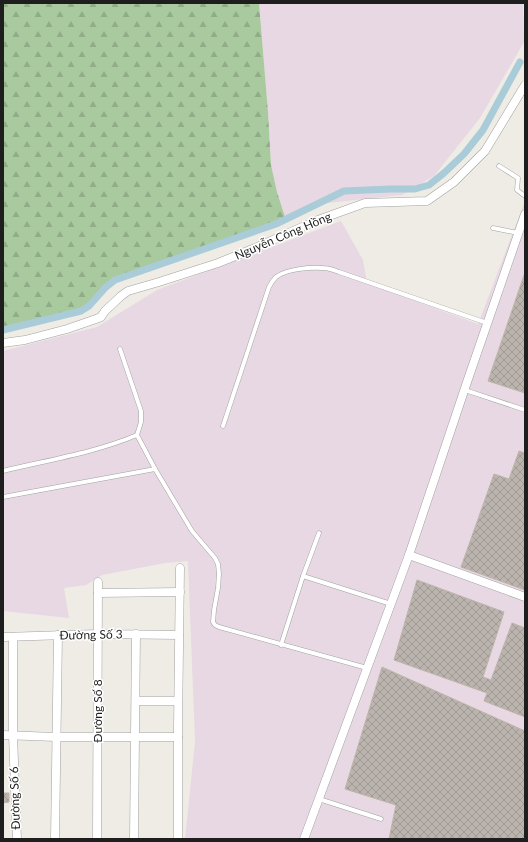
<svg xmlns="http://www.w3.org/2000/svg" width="528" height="842" font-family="Lato,sans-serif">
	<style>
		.industrial { fill: #e7d8e3 }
		.forest { fill: url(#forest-firs) }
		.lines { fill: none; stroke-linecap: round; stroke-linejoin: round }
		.canal { stroke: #aacbd8; stroke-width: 7 }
		.building { fill: url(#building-cross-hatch); stroke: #bfb4a9 }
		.service-casing { stroke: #a2a2a2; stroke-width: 5 }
		.minor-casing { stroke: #a2a2a2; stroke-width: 9 }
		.service { stroke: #fff; stroke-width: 4 }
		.minor { stroke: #fff; stroke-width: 8 }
		.labels { text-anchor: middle; stroke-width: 3; stroke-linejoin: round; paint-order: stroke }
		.street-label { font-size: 12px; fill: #1e1e1e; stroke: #fff }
	</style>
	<defs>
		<pattern id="forest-firs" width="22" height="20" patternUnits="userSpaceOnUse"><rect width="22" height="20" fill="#a8ca9e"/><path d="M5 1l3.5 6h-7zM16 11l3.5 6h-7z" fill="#90ad88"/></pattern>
		<pattern id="building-cross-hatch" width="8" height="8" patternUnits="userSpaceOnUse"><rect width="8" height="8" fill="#bbb4ae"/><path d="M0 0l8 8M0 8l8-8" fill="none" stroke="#a09a95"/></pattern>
	</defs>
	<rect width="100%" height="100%" fill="#eeece5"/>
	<g class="industrial">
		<polygon points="259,3 523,3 524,42 480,118 434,176 402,195 309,205 285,217 277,192 271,165 268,112"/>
		<polygon points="525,201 525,839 185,839 195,742 188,561 165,563 102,575 86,585 64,588 69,618 3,611 3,351 97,327 157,290 341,221 363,260 367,283 478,324"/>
	</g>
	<path class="forest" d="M3,3h256l9,109 3,53 6,27 8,25 -48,19 -124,43c-13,7 -18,19 -29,27 -9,7 -22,8 -33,10 -16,4 -32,8 -48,12z"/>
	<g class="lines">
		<polyline class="canal" points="3,330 81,311 89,306 106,287 115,280 276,224 344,191 390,189 415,189 429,185 444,173 464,154 483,130 520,62"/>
	</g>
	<g class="building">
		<polygon points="524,275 525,275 525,393 488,381"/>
		<polygon points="519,451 525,453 525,590 461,567 494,474 509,479"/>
		<polygon points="417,580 504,612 483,677 491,680 512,623 525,628 525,717 484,701 487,693 394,660"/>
		<polygon points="382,667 525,731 525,839 389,839 396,805 345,789"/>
		<polygon points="3,793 9,793 9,802 3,803"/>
	</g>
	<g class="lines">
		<defs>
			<g id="service">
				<polyline points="499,166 518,178 517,190 525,196"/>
				<polyline points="493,228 518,233"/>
				<polyline points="465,390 525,410"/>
				<path d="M223,426l46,-139c2,-4 4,-7 7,-10 11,-8 34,-10 47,-9 5,0 11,2 16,4l148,51"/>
				<polyline points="137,435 155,469 192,531 215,558 218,564 219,574 218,588 214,610 213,622 215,625 219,627 367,668"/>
				<path d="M3,471c45,-11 91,-18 134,-36l4,-13v-11l-21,-62"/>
				<polyline points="3,497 155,469"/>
				<polyline points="303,576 391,604"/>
				<polyline points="281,645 303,576 319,533"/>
				<polyline points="319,799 381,819"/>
			</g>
			<g id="minor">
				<polyline points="3,343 25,340 67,329 96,319 101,317 105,311 121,296 128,291 159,282 218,263 255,248 318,220 365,203 427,201 454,182 485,151 525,85"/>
				<polyline points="409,555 525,597"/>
				<polyline points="98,593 180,592"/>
				<polyline points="3,637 98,634 179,635"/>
				<polyline points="13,637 13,735 17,839"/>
				<polyline points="136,701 178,701"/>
				<polyline points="3,735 56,737 178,737"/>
				<polyline points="55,839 58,635"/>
				<polyline points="97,839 98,582"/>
				<polyline points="134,839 136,634"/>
				<polyline points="178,839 178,728 180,568"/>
				<polyline points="304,839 409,555 466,385 525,214"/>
			</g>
		</defs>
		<use href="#service" class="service-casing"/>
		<use href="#minor" class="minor-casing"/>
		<use href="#service" class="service"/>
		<use href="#minor" class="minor"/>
	</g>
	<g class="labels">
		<g class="street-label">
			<text transform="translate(283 236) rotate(-23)" y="4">Nguyễn Công Hồng</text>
			<text transform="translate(91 635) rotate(-1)" y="4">Đường Số 3</text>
			<text transform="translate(98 711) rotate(-90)" y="4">Đường Số 8</text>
			<text transform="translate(15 798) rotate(-92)" y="4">Đường Số 6</text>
		</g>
	</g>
	<rect width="528" height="842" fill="none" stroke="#1e1e1e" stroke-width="8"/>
</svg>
